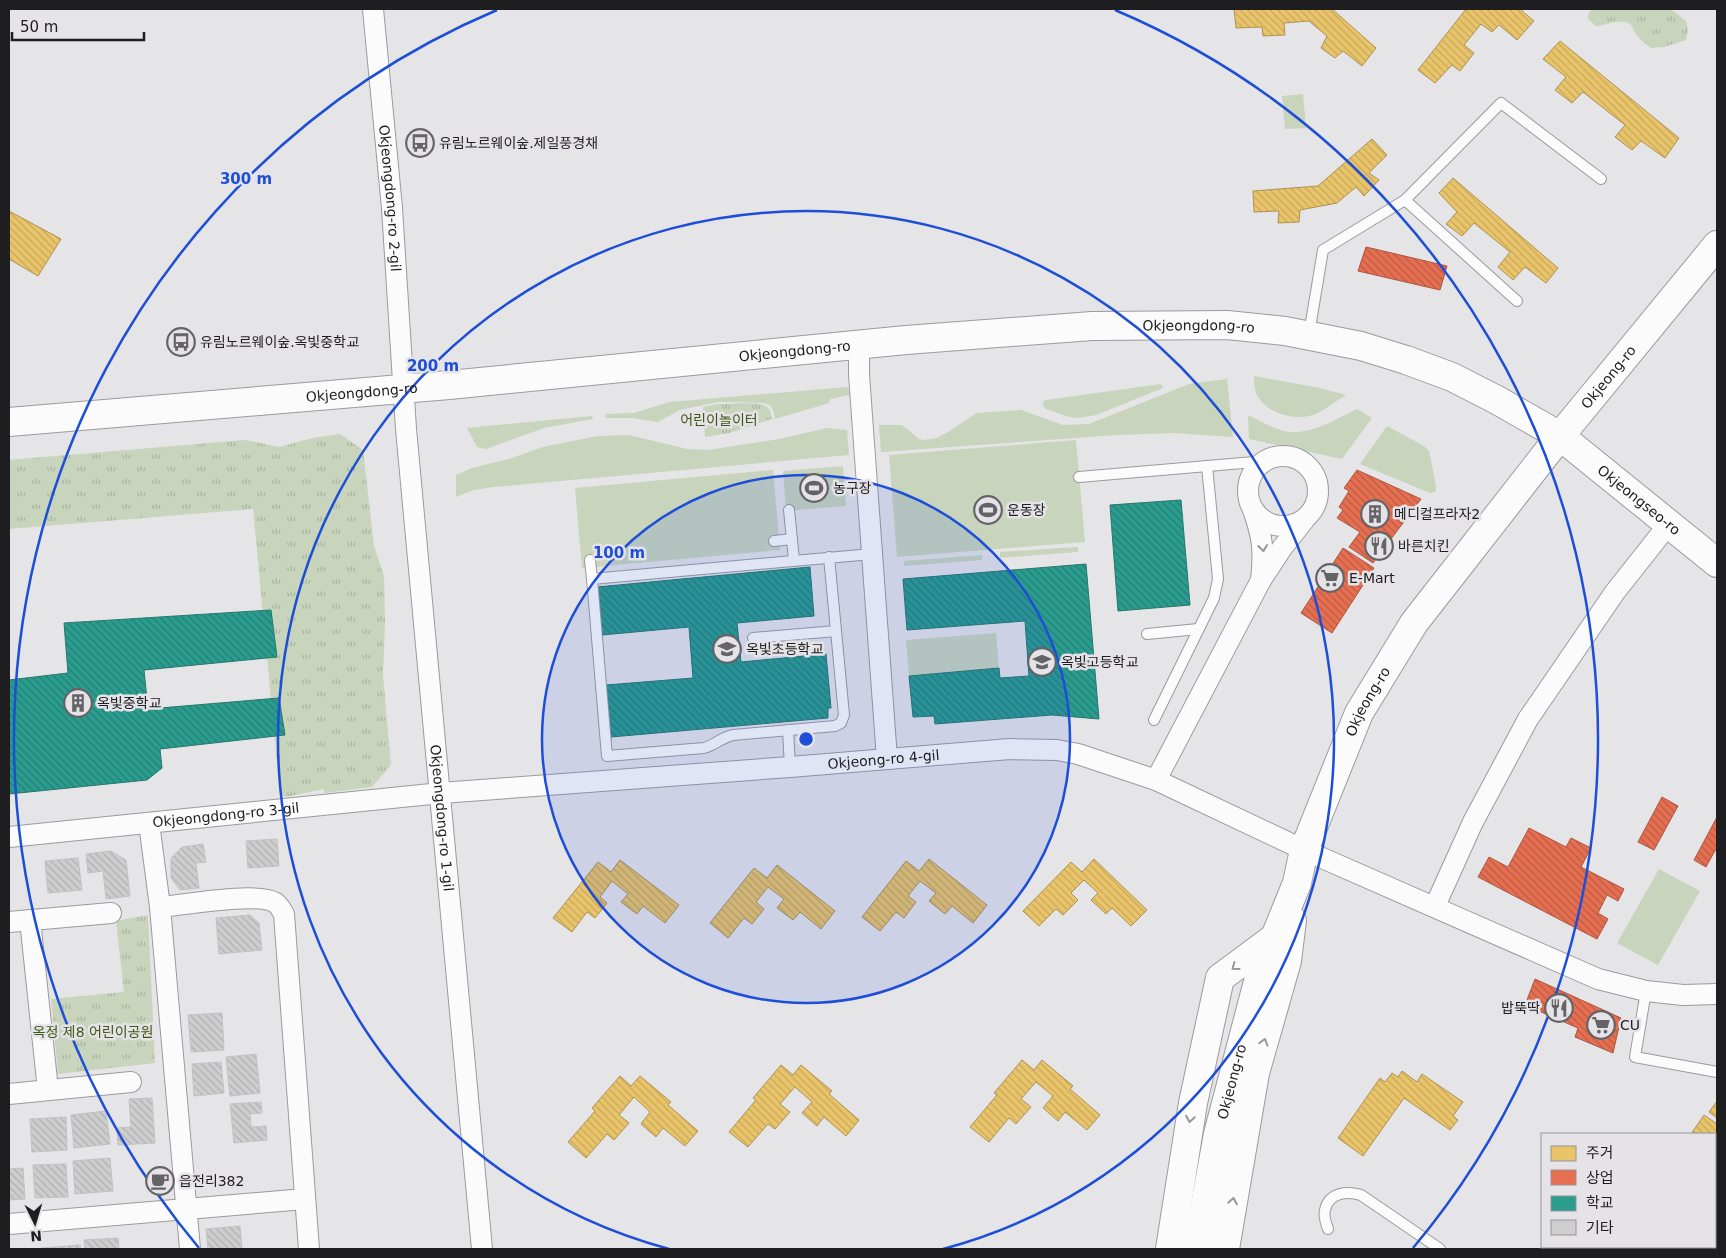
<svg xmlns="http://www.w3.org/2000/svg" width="1726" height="1258" font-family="'DejaVu Sans','Noto Sans KR',sans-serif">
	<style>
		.green { fill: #c8d4bc }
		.park { fill: url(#park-tufts) }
		.homes { fill: url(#homes-back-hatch); stroke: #ac9254 }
		.shops { fill: url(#shops-back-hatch); stroke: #ab5642 }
		.schools { fill: url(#schools-back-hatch); stroke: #26776d }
		.building { fill: url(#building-back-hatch); stroke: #c3c1c2 }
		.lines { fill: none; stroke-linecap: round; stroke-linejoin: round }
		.lane-casing { stroke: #9b9a9d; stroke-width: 12 }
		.street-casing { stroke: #9b9a9d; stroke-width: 22 }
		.secondary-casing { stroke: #9b9a9d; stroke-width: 30 }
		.lane { stroke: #fbfbfb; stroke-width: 10 }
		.street { stroke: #fbfbfb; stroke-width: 20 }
		.secondary { stroke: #fbfbfb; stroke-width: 28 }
		.oneway { stroke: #989798 }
		.ring { fill: none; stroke: #1d4ed8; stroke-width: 2.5 }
		.labels { text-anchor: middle; stroke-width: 5; stroke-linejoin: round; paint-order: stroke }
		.poi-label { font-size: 14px; fill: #1e1d1f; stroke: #e5e3e8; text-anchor: start }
		.street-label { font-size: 14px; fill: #1e1d1f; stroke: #e5e3e8 }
		.park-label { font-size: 14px; fill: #3e590f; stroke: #e5e3e8 }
		.centre { fill: #1d4ed8; stroke: #e5e3e8; stroke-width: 2.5 }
		.ring-label { font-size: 15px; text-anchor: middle; font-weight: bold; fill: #1d4ed8; stroke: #e5e3e8; stroke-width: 5; stroke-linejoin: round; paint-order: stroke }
	</style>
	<defs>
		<pattern id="park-tufts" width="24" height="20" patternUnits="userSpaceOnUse" patternTransform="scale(1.25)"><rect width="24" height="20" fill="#c8d4bc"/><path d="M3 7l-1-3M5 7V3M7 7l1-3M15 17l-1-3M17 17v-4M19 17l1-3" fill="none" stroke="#abb6a1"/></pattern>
		<pattern id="homes-back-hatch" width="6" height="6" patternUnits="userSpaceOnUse" patternTransform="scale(1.25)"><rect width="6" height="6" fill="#e9c46a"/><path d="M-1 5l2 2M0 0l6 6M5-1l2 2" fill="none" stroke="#c7a85b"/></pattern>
		<pattern id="shops-back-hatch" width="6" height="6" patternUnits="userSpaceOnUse" patternTransform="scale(1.25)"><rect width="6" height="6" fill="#e76f51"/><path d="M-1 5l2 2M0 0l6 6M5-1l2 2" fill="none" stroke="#bb5b43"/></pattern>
		<pattern id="schools-back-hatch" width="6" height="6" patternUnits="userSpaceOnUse" patternTransform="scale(1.25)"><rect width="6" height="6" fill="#2a9d8f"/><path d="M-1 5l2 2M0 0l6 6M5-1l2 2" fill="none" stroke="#237f74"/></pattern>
		<pattern id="building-back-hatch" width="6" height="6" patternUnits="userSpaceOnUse" patternTransform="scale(1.25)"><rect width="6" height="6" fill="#cfcece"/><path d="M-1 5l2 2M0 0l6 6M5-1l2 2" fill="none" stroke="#b1b0b0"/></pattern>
	</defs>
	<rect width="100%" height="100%" fill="#e5e4e7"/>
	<g class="green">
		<polygon points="1303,94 1306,128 1285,129 1282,96"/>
		<path d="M1254,376l66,12 26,7c-10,6 -22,16 -33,20 -19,6 -47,-2 -56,-20 -3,-6 -3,-13 -3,-19z"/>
		<polygon points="1227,379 1233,437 1173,433 1117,435 881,452 879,425 902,425 919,439 924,440 937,438 948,432 977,413 1021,410 1063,425 1089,424 1189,384"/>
		<polygon points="1161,384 1163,388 1096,415 1084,417 1075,418 1066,416 1046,409 1043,406 1043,402 1046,400"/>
		<polygon points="848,387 850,395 830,399 829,403 775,419 773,410 770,405 763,403 733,402 718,402 680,410 658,422 633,418 605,418 605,414 634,413 669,402"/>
		<path d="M1357,409l15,9 -30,41 -93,-20 -1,-24c11,5 23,13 36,16 24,6 52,-12 73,-22z"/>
		<polygon points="592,416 593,419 544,428 486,449 477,447 467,428"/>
		<polygon points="1387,426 1424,446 1429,451 1436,486 1435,492 1430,493 1360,464"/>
		<polygon points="827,428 847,430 849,455 493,487 474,490 456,497 456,475 472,468 509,459 543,447 598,436 629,435 687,449 708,450 779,439"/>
		<polygon points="1076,440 1085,542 897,557 889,455"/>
		<polygon points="843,466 846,506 786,511 783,471"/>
		<polygon points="773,470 780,550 582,568 575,488"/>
		<polygon points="1078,547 1078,552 1000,558 1000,552"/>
		<polygon points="982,555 982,560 904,566 904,561"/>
		<polygon points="996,633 999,668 909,676 906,640"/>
		<polygon points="1659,869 1700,891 1658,965 1617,943"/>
	</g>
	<g class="park">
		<path d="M1592,9h79l15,12 2,8 -2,11 -22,7 -13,1c-4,-3 -9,-7 -12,-10 -9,-11 -4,-18 -24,-16 -7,1 -12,4 -19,4l-8,-7 1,-7z"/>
		<path d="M718,404c10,0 42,-3 49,3 4,3 4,8 5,12l-43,14 -24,4 -2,-30z"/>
		<polygon points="340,434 363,450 374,546 384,576 385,621 383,675 391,765 372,787 325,793 323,789 286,797 280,794 253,509 9,529 9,460 245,440 279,447 313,438"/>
		<polygon points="148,915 155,1063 58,1074 51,999 124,992 116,921"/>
	</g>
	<g class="homes">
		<polygon points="1234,9 1332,9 1376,48 1362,66 1343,51 1335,58 1321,48 1327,36 1309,21 1284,23 1285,35 1263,36 1262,27 1236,28"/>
		<polygon points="1466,9 1520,9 1534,21 1517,40 1499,25 1492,32 1481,24 1464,45 1474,53 1460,71 1452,65 1435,83 1418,70"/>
		<polygon points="1560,41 1679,138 1665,158 1641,141 1632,150 1615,137 1625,125 1583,92 1572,103 1555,90 1566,77 1543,59"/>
		<polygon points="1372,139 1387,155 1369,173 1379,180 1364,196 1356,187 1337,203 1300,210 1299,222 1278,223 1279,211 1254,212 1253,191 1318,186"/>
		<polygon points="1453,178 1558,268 1546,283 1525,267 1513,280 1498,267 1510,252 1474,223 1462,236 1446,224 1457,212 1439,193"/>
		<polygon points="9,211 61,239 38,276 9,259"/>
		<polygon points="929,859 987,905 973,923 952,906 945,914 929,901 936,893 920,881 908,896 916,902 904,918 896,912 880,931 862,917 906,861 919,871"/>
		<polygon points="1094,859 1147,910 1131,926 1112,908 1106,914 1091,900 1098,893 1084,880 1071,893 1078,900 1063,915 1056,909 1039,926 1023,911 1071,862 1082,872"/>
		<polygon points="620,860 679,905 665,923 643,906 637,914 621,902 628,894 612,881 600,897 607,903 595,918 587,912 572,932 553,918 598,862 611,872"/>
		<polygon points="777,865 835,911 821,929 800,912 793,920 777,908 784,899 768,887 756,902 764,909 752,924 744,918 728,938 710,923 754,868 767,878"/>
		<polygon points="1022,1060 1034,1070 1042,1060 1073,1086 1070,1089 1100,1115 1087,1130 1065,1112 1058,1121 1043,1108 1053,1096 1036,1082 1021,1099 1031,1107 1016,1124 1009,1118 989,1142 970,1127 997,1095 994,1093"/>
		<polygon points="781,1065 793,1075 801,1065 832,1091 829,1094 859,1120 846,1136 824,1117 817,1126 802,1113 812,1102 795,1087 780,1104 790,1112 775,1129 768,1124 748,1147 729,1132 756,1100 753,1098"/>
		<polygon points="1402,1071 1417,1082 1422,1074 1463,1102 1453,1116 1458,1120 1450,1130 1404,1098 1363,1156 1338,1138 1380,1078 1385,1082 1392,1073 1398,1077"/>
		<polygon points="620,1076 631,1086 640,1076 671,1102 668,1105 698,1131 685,1146 663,1128 656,1137 641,1124 650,1112 634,1097 619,1115 629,1123 614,1140 607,1134 586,1158 568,1142 595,1111 592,1108"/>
		<polygon points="1717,1101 1717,1118 1709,1112"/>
		<polygon points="1704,1115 1717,1124 1717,1148 1715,1151 1715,1134 1691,1134"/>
	</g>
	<g class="shops">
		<polygon points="1366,247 1447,266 1440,290 1358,271"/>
		<polygon points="1357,470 1421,499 1373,563 1349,547 1360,532 1337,518 1343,510 1339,507 1349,491 1344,488"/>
		<polygon points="1343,548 1374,568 1332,633 1301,613"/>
		<polygon points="1662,797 1678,806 1654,850 1638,842"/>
		<polygon points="1717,817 1717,847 1706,867 1694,860"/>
		<polygon points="1529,828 1566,847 1571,838 1591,848 1581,867 1624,889 1618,901 1607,895 1598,913 1608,919 1597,939 1478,877 1489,857 1508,867"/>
		<polygon points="1535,979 1621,1018 1613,1053 1575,1037 1578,1028 1525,1005"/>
	</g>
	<g class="schools">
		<polygon points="1181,500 1190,605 1118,611 1110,505"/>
		<polygon points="1086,564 1099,719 1052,715 935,724 934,716 913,717 909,676 999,668 1000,678 1029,676 1025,621 907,630 903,579"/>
		<polygon points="810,567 814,616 737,623 741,662 826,654 831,708 828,708 828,718 611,737 606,685 693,678 689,627 602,635 597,587"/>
		<polygon points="271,610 277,657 144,670 148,709 279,698 285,735 160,749 162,768 147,780 9,794 9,680 68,673 64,623"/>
	</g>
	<g class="building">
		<polygon points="277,839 279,866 248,868 246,841"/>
		<polygon points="203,844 206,862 196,863 199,888 180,890 171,878 171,858 182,847"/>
		<polygon points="111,851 126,860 130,896 106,899 103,871 88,873 86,854"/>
		<polygon points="78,858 82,890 48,893 45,861"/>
		<polygon points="250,915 259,923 262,950 219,954 216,918"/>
		<polygon points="222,1013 224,1050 191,1052 188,1015"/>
		<polygon points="256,1054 260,1093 230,1096 226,1057"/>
		<polygon points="221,1062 224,1093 194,1096 192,1064"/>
		<polygon points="152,1098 155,1143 118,1145 117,1128 131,1127 129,1099"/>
		<polygon points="261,1102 262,1113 250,1114 251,1127 266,1126 267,1140 234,1143 230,1104"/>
		<polygon points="106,1111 110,1144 74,1148 71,1115"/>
		<polygon points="66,1117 67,1150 32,1152 30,1119"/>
		<polygon points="110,1158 113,1191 75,1194 73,1161"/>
		<polygon points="66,1164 68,1197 35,1198 33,1165"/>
		<polygon points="23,1168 25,1199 9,1200 9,1169"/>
		<polygon points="240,1226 242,1249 208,1249 206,1229"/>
		<polygon points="118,1238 119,1249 85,1249 84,1240"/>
		<polygon points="80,1245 81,1249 41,1249 41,1248"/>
	</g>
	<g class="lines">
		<defs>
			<g id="lane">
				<polyline points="1405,200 1517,301"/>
				<polyline points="1309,334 1323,250 1405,200 1501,103 1601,179"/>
				<polyline points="1079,477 1266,461"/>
				<polyline points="789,510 794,560"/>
				<polyline points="774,541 792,539"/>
				<path d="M829,557l15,158 -3,8 -6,3 -102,9c-11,2 -18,10 -29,13l-97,8 -15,-177c93,-9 186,-17 280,-25"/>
				<polyline points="590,560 592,579"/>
				<polyline points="1147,634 1198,629"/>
				<polyline points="753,638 836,631"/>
				<polyline points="1154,720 1214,598 1218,579 1207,466"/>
				<polyline points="788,730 790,767"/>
				<polyline points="1646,991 1635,1057 1717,1072"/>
				<path d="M1328,1229c-2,-6 -5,-13 -3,-19 4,-18 22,-19 36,-15l79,54"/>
			</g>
			<g id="street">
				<path id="s1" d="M373,9l19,199 14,221 76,820"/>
				<polyline points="859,345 859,375 887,759"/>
				<circle cx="1283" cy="491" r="35"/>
				<path d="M1253,510c10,28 11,41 8,70l21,-32 23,-29"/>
				<polyline points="1156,780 1261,580"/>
				<polyline points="149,823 160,907 190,1249"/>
				<path id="s2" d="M9,837l432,-44 349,-26 220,-18 47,1 21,4 78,26 148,70 294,129 48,12 37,4 34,-1"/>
				<polyline points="1435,906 1473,822 1528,719 1615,592 1668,525"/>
				<path d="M160,907c25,-2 94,-15 114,-5 5,2 7,8 10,12l25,335"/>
				<polyline points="30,920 48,1090"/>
				<polyline points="9,922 111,913"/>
				<polyline points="9,1094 131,1082"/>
				<polyline points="9,1224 305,1199"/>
			</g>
			<g id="secondary">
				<path id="s3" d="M9,422l440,-37 457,-45 186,-14 135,-1 58,6 76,15 45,14 46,17 45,23 63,36 157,127"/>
				<polyline points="1170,1249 1193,1103 1220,978 1274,938"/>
				<path id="s4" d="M1197,1249l21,-115 42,-160 37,-91 7,-33 55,-137 55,-90 146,-187 157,-191"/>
				<polyline points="1225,1249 1255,1073 1287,961 1292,920"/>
			</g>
		</defs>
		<use href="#lane" class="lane-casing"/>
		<use href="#street" class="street-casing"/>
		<use href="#secondary" class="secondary-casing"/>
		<use href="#lane" class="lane"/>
		<use href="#street" class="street"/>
		<use href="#secondary" class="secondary"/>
	</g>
	<defs><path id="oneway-chevron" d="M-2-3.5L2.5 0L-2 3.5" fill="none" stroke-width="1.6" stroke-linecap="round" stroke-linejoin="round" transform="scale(1.25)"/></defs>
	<g class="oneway">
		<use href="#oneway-chevron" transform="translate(1263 548) rotate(84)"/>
		<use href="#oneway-chevron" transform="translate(1235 967) rotate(144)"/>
		<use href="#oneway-chevron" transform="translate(1264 1042) rotate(-74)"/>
		<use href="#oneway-chevron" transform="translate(1190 1119) rotate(99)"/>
		<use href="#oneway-chevron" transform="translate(1233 1201) rotate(-80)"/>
	</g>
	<circle cx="806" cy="739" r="264" fill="#1d4ed8" fill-opacity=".12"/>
	<g class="ring">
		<circle cx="806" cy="739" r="264"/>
		<path d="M669 1249A528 528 0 1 1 943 1249"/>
		<path d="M199 1248A792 792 0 0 1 497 10M1115 10A792 792 0 0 1 1413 1248"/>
	</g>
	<defs>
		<symbol id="bus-ring" viewBox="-11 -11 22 22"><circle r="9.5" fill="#e5e3e8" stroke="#646365" stroke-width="1.5"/><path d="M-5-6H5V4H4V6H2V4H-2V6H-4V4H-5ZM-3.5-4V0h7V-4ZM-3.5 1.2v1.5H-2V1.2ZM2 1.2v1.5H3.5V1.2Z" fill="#646365"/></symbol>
		<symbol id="stadium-ring" viewBox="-11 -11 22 22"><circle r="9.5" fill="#e5e3e8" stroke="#646365" stroke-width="1.5"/><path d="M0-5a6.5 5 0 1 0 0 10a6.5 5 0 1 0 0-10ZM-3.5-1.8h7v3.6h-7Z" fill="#646365"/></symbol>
		<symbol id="building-ring" viewBox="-11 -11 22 22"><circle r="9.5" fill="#e5e3e8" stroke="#646365" stroke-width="1.5"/><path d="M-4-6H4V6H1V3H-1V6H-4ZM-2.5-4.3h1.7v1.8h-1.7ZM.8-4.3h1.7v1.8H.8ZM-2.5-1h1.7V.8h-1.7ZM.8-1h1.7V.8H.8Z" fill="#646365"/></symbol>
		<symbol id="restaurant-ring" viewBox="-11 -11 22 22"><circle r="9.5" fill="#e5e3e8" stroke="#646365" stroke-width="1.5"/><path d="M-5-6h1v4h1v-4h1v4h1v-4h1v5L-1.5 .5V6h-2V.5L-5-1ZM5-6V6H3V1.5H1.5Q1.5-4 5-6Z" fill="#646365"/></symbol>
		<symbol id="supermarket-ring" viewBox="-11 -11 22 22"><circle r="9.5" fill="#e5e3e8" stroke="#646365" stroke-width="1.5"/><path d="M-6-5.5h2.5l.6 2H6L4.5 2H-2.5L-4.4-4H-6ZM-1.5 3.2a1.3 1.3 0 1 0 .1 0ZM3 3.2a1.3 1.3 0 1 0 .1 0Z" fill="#646365"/></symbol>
		<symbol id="school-ring" viewBox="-11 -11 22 22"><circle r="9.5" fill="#e5e3e8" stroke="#646365" stroke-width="1.5"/><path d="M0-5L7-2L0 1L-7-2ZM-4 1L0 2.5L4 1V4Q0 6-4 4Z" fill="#646365"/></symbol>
		<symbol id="cafe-ring" viewBox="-11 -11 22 22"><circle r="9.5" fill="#e5e3e8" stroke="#646365" stroke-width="1.5"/><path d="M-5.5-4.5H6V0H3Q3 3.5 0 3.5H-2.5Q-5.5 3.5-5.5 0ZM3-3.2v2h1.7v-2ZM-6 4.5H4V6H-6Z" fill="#646365"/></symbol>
	</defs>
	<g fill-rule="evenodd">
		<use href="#bus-ring" x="404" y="127" width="32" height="32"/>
		<use href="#bus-ring" x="165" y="326" width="32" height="32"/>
		<use href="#stadium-ring" x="798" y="472" width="32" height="32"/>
		<use href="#stadium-ring" x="972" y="494" width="32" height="32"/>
		<use href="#building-ring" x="1359" y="498" width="32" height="32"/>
		<use href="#restaurant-ring" x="1363" y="530" width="32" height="32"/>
		<use href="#supermarket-ring" x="1314" y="562" width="32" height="32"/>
		<use href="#school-ring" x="711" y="633" width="32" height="32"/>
		<use href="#school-ring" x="1026" y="646" width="32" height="32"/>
		<use href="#building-ring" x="62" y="687" width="32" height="32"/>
		<use href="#restaurant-ring" x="1543" y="992" width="32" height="32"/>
		<use href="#supermarket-ring" x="1585" y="1009" width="32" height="32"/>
		<use href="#cafe-ring" x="144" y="1165" width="32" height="32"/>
	</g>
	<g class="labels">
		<g class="poi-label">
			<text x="439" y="148">유림노르웨이숲.제일풍경채</text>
			<text x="200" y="347">유림노르웨이숲.옥빛중학교</text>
			<text x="833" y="493">농구장</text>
			<text x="1007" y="515">운동장</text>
			<text x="1394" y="519">메디컬프라자2</text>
			<text x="1398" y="551">바른치킨</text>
			<text x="1349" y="583">E-Mart</text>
			<text x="746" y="654">옥빛초등학교</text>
			<text x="1061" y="667">옥빛고등학교</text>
			<text x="97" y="708">옥빛중학교</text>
			<text x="1540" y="1013" text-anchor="end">밥뚝딱</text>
			<text x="1620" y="1030">CU</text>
			<text x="179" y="1186">읍전리382</text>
		</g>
		<g class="street-label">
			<text dy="5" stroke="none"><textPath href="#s1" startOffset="190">Okjeongdong-ro 2-gil</textPath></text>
			<text dy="5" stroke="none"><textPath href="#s3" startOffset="1194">Okjeongdong-ro</textPath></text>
			<text dy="5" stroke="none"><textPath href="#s3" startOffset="789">Okjeongdong-ro</textPath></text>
			<text dy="5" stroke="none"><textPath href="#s4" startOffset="981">Okjeong-ro</textPath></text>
			<text dy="5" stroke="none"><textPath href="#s3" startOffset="354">Okjeongdong-ro</textPath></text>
			<text dy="5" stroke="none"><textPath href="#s3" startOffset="1679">Okjeongseo-ro</textPath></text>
			<text dy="5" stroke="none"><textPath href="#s4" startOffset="576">Okjeong-ro</textPath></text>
			<text dy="5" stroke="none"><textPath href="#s2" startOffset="878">Okjeong-ro 4-gil</textPath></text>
			<text dy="5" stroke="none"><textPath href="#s2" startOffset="218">Okjeongdong-ro 3-gil</textPath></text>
			<text dy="5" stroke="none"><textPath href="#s1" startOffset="812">Okjeongdong-ro 1-gil</textPath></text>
			<text dy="5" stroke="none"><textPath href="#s4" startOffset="171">Okjeong-ro</textPath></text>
		</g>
		<g class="park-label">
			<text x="719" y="425">어린이놀이터</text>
			<text x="93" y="1037">옥정 제8 어린이공원</text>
		</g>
	</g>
	<circle cx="806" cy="739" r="8" class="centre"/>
	<g class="ring-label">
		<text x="246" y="184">300 m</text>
		<text x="433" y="371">200 m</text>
		<text x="619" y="558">100 m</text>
	</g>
	<rect width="1726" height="1258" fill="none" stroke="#1e1d1f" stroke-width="20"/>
	<rect x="1541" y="1133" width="175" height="115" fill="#e5e3e8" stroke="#959498"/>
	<rect x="1551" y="1146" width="25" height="15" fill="#e9c46a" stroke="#959498"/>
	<text x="1586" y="1158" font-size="15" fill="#1e1d1f">주거</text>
	<rect x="1551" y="1170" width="25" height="15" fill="#e76f51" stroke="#959498"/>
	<text x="1586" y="1183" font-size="15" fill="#1e1d1f">상업</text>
	<rect x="1551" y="1196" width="25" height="15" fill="#2a9d8f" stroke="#959498"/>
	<text x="1586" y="1208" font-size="15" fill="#1e1d1f">학교</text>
	<rect x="1551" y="1220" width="25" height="15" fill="#cfcece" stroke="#959498"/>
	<text x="1586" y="1233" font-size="15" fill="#1e1d1f">기타</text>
	<g transform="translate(35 1223) rotate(175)" stroke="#e5e3e8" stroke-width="4" paint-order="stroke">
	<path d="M0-4L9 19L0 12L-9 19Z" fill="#1e1d1f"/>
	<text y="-8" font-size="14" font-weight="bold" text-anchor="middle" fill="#1e1d1f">N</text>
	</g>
	<path d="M12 32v8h132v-8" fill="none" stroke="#1e1d1f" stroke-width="2.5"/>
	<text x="20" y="32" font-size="15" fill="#1e1d1f" stroke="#e5e3e8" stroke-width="4" paint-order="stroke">50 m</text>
</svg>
